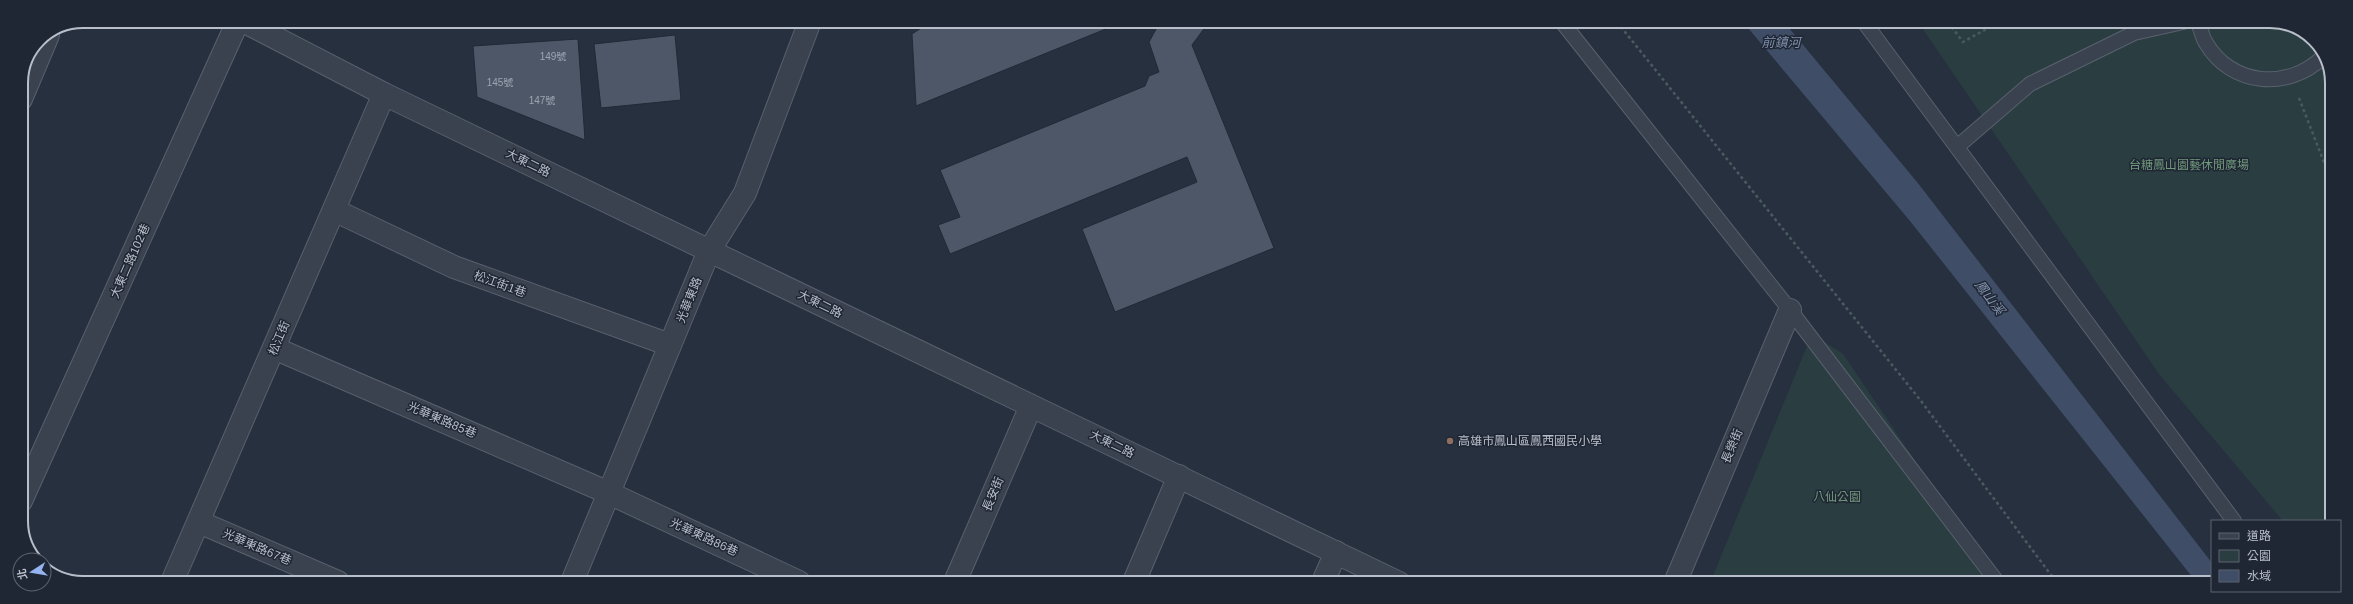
<svg xmlns="http://www.w3.org/2000/svg" width="2353" height="604" font-family="Arial,'Noto Sans TC',sans-serif">
	<style>
		.green { fill: #2a3e41 }
		.water { fill: #3f4d67 }
		.building { fill: #4e5768; stroke: #222936 }
		.lines { fill: none; stroke-linecap: round; stroke-linejoin: round }
		.lane-casing { stroke: #59606d; stroke-width: 16 }
		.street-casing { stroke: #59606d; stroke-width: 24 }
		.path { stroke: #4a5b5f; stroke-width: 2.5; stroke-dasharray: 3 3; stroke-linecap: butt }
		.lane { stroke: #3b424f; stroke-width: 14 }
		.street { stroke: #3b424f; stroke-width: 22 }
		.education-dot { fill: #8d6e63; stroke: #202734; stroke-width: 1.5 }
		.labels { text-anchor: middle; stroke-width: 3; stroke-linejoin: round; paint-order: stroke }
		.number-label { font-size: 10px; fill: #9ea4b2 }
		.street-label { font-size: 12px; fill: #b8beca; stroke: #202734 }
		.park-label { font-size: 12px; fill: #71997c; stroke: #202734 }
		.poi-label { font-size: 12px; fill: #b8beca; stroke: #202734; text-anchor: start }
		.water-label { font-size: 13px; font-style: italic; fill: #8292af; stroke: #202734 }
		.rim { fill: none; stroke: #b8beca; stroke-width: 2 }
	</style>
	<rect width="100%" height="100%" fill="#27303f"/>
	<g class="green">
		<polygon points="1918,22 2282,22 2317,42 2332,79 2331,521 2283,521 2159,374"/>
		<polygon points="1812,334 1843,354 1998,583 1710,583"/>
	</g>
	<polygon class="water" points="1743,22 1784,22 1917,182 2212,563 2212,583 2197,583 1910,221"/>
	<g class="building">
		<polygon points="932,21 1123,22 916,106 912,34"/>
		<polygon points="1160,22 1209,22 1192,45 1274,248 1115,312 1082,229 1197,182 1187,157 950,254 938,225 960,217 940,170 1145,86 1149,76 1159,72 1149,42"/>
		<polygon points="675,35 681,100 601,108 594,44"/>
		<polygon points="578,39 585,140 477,97 473,46"/>
	</g>
	<g class="lines">
		<defs>
			<g id="lane">
				<polyline points="1562,22 1790,310 1998,583"/>
				<polyline points="1864,22 2234,521"/>
				<path d="M2198,22c3,7 4,15 8,21 25,43 82,48 117,14"/>
				<polyline points="1957,147 2030,84 2134,33 2183,22"/>
			</g>
			<g id="street">
				<polyline points="243,21 384,94 1399,583"/>
				<polyline points="21,99 48,35"/>
				<polyline points="334,210 454,267 670,345"/>
				<polyline points="274,348 609,493 799,582"/>
				<polyline points="21,501 238,21"/>
				<polyline points="199,522 338,582"/>
				<polyline points="172,582 384,94"/>
				<polyline points="572,582 709,251 745,193 810,21"/>
				<polyline points="955,582 1031,406"/>
				<polyline points="1134,582 1179,476"/>
				<polyline points="1323,582 1336,552"/>
				<polyline points="1675,583 1790,310"/>
			</g>
		</defs>
		<use href="#lane" class="lane-casing"/>
		<use href="#street" class="street-casing"/>
		<g class="path">
			<polyline points="1617,22 1921,401 2057,583"/>
			<polyline points="1948,22 1963,42 1999,22"/>
			<polyline points="2299,98 2332,183"/>
		</g>
		<use href="#lane" class="lane"/>
		<use href="#street" class="street"/>
	</g>
	<circle class="education-dot" cx="1450" cy="441" r="4"/>
	<g class="labels">
		<g class="number-label">
			<text x="553" y="60">149號</text>
			<text x="500" y="86">145號</text>
			<text x="542" y="104">147號</text>
		</g>
		<g class="street-label">
			<text transform="translate(528 163) rotate(26)" y="4">大東二路</text>
			<text transform="translate(130 261) rotate(-66)" y="4">大東二路102巷</text>
			<text transform="translate(500 284) rotate(20)" y="4">松江街1巷</text>
			<text transform="translate(689 300) rotate(-68)" y="4">光華東路</text>
			<text transform="translate(820 304) rotate(26)" y="4">大東二路</text>
			<text transform="translate(279 338) rotate(-67)" y="4">松江街</text>
			<text transform="translate(442 420) rotate(23)" y="4">光華東路85巷</text>
			<text transform="translate(1112 444) rotate(26)" y="4">大東二路</text>
			<text transform="translate(1732 446) rotate(-67)" y="4">長榮街</text>
			<text transform="translate(993 494) rotate(-67)" y="4">長安街</text>
			<text transform="translate(704 537) rotate(25)" y="4">光華東路86巷</text>
			<text transform="translate(257 547) rotate(23)" y="4">光華東路67巷</text>
		</g>
		<g class="park-label">
			<text x="2189" y="169">台糖鳳山園藝休閒廣場</text>
			<text x="1837" y="501">八仙公園</text>
		</g>
		<g class="poi-label">
			<text x="1458" y="445">高雄市鳳山區鳳西國民小學</text>
		</g>
		<g class="water-label">
			<text x="1781" y="47">前鎮河</text>
			<text transform="translate(1990 297) rotate(53)" y="5">鳳山溪</text>
		</g>
	</g>
	<path d="M0 0H2353V604H0ZM83 28H2270A55 55 0 0 1 2325 83V521A55 55 0 0 1 2270 576H83A55 55 0 0 1 28 521V83A55 55 0 0 1 83 28Z" fill="#202734" fill-rule="evenodd"/>
	<path class="rim" d="M83 28H2270A55 55 0 0 1 2325 83V521A55 55 0 0 1 2270 576H83A55 55 0 0 1 28 521V83A55 55 0 0 1 83 28Z"/>
	<rect x="2211" y="520" width="130" height="72" fill="#202734" stroke="#5d6370"/>
	<rect x="2219" y="533" width="20" height="6" fill="#3b424f" stroke="#5d6370"/>
	<text x="2247" y="540" font-size="12" fill="#b8beca">道路</text>
	<rect x="2219" y="550" width="20" height="12" fill="#2a3e41" stroke="#5d6370"/>
	<text x="2247" y="560" font-size="12" fill="#b8beca">公園</text>
	<rect x="2219" y="570" width="20" height="12" fill="#3f4d67" stroke="#5d6370"/>
	<text x="2247" y="580" font-size="12" fill="#b8beca">水域</text>
	<g transform="translate(32 572) rotate(258)"><circle r="19" fill="#202734" stroke="#5d6370"/>
	<path d="M0-3L7 15L0 10L-7 15Z" fill="#95b3f1"/>
	<text y="-6" font-size="11" font-weight="bold" text-anchor="middle" fill="#b8beca">北</text>
	</g>
</svg>
